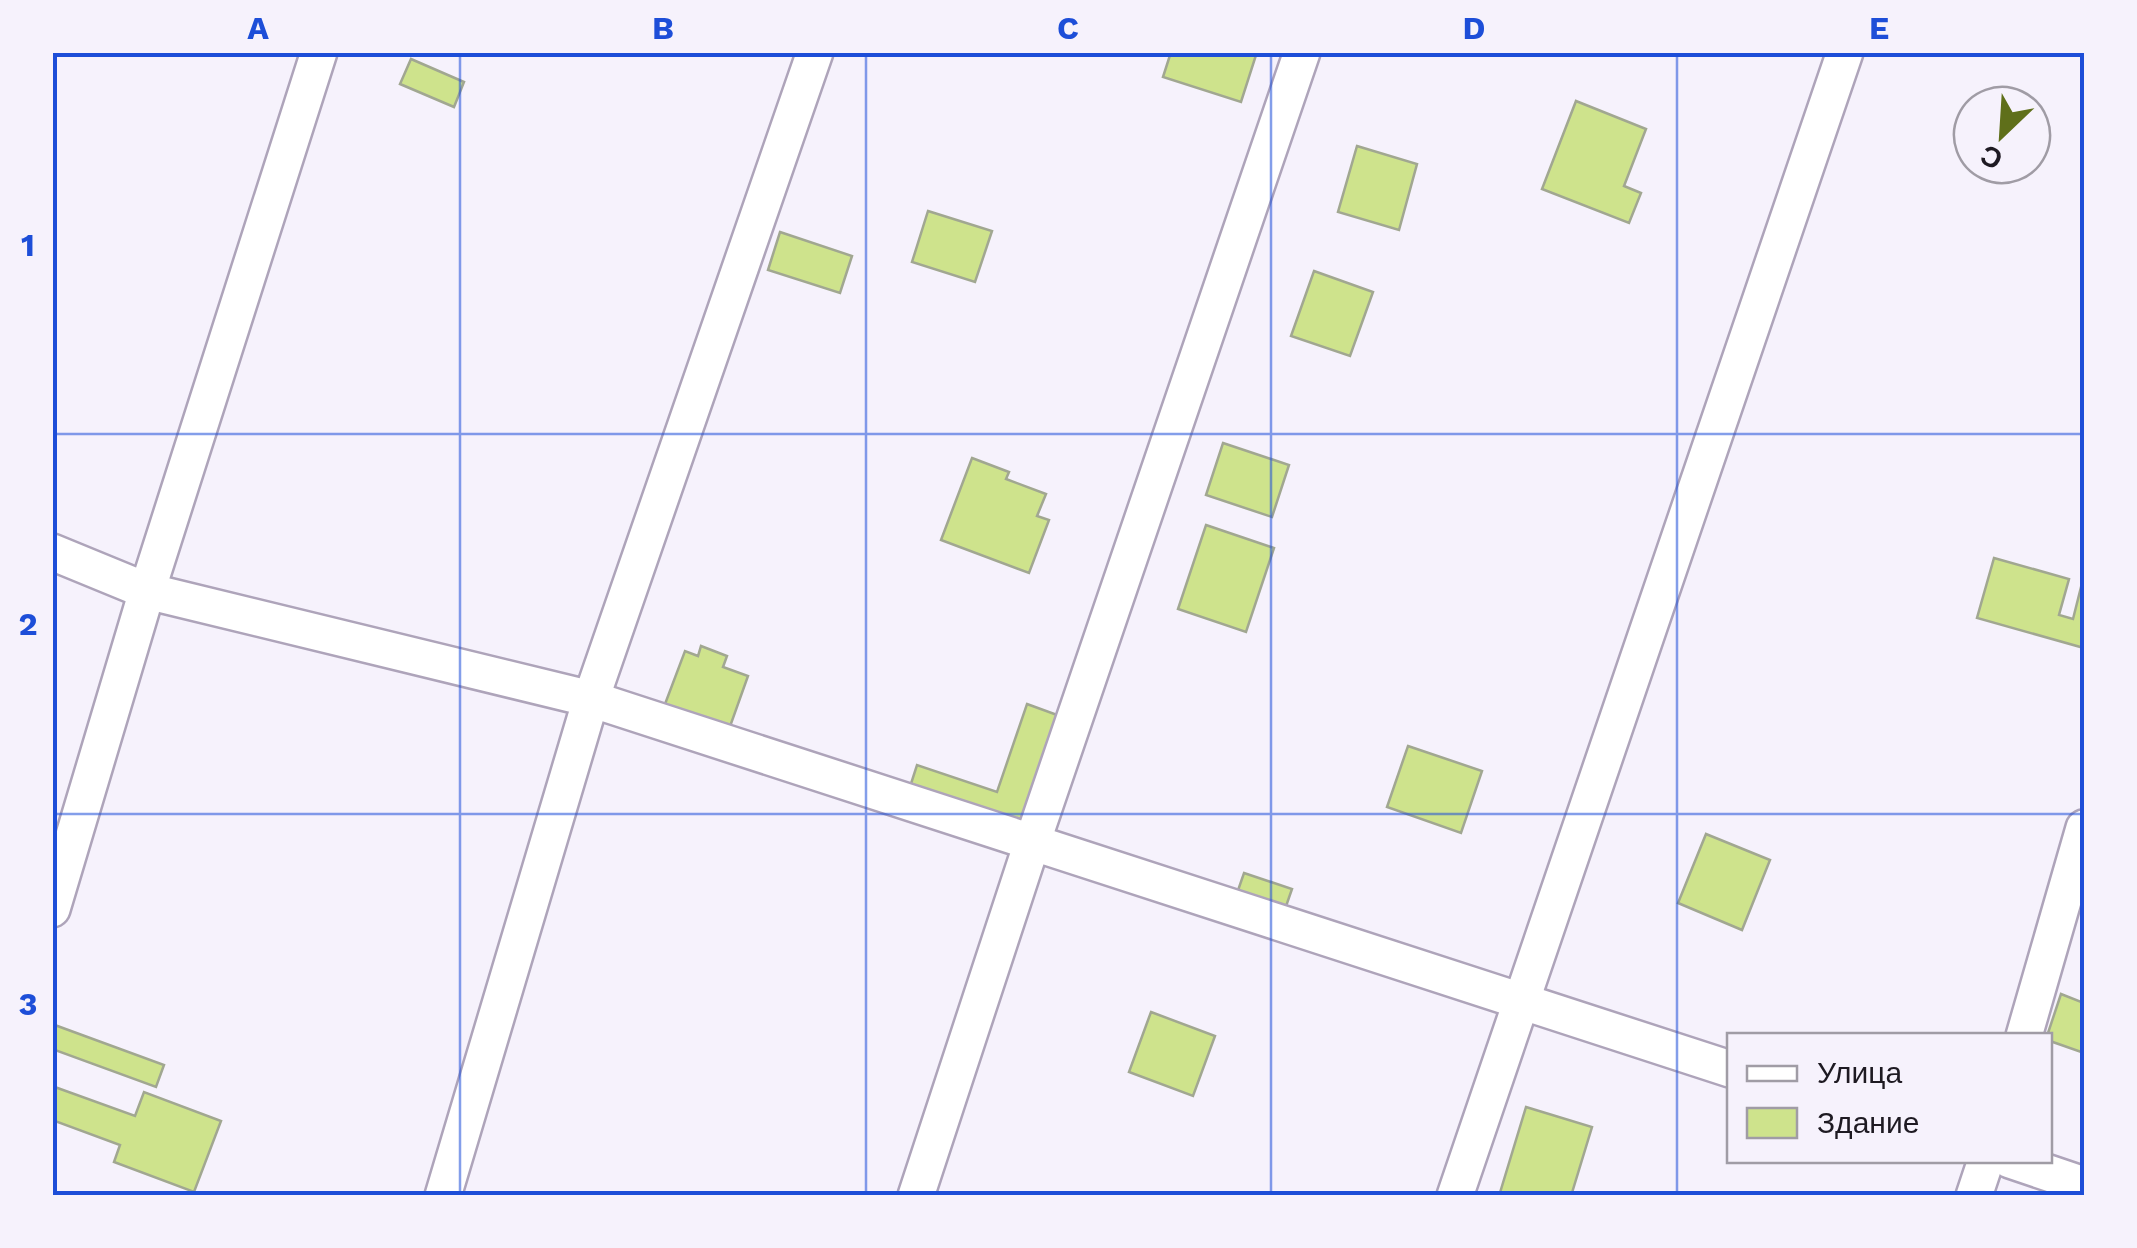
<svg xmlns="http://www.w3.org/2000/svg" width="2137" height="1248" font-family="'Work Sans',sans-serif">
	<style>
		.building { fill: #cee38c; stroke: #a1a791; stroke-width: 2.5 }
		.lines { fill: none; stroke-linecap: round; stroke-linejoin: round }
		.minor-casing { stroke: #aea4ba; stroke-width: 40 }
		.minor { stroke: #fff; stroke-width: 35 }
		.grid { fill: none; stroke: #1d4ed8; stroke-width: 2.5; stroke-opacity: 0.55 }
		.neatline { fill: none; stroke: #1d4ed8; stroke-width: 4 }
		.grid-label { font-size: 32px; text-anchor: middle; font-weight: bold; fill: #1d4ed8 }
	</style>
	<rect width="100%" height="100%" fill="#f6f2fc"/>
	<g class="building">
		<polygon points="1171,52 1257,52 1241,102 1163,77"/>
		<polygon points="411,59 464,82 454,107 400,84"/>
		<polygon points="1576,101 1646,129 1624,186 1641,193 1629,223 1542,189"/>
		<polygon points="1357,146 1417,164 1399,230 1338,212"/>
		<polygon points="928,211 992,231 975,282 912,262"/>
		<polygon points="780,232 852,256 840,293 768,270"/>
		<polygon points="1314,271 1373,292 1350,356 1291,336"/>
		<polygon points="1223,443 1289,465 1272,517 1206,495"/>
		<polygon points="972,458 1009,472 1006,479 1046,494 1037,516 1049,520 1029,573 941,540"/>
		<polygon points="1206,525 1274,548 1246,632 1178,609"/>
		<polygon points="1994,558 2069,579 2059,615 2073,619 2081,587 2084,588 2084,648 1977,618"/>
		<polygon points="701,646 727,656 723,667 748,676 727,735 662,712 685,651 698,656"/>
		<polygon points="1027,704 1060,716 1021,831 908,793 917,765 997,792"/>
		<polygon points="1408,746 1482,771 1461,833 1387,807"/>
		<polygon points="1706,834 1770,860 1742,930 1678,903"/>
		<polygon points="1244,873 1292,889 1283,915 1235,899"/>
		<polygon points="2061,994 2084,1003 2084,1053 2050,1041 2050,1036 2047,1036"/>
		<polygon points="1151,1012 1215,1036 1193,1096 1129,1072"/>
		<polygon points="52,1024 164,1065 156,1087 52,1049"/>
		<polygon points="52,1086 135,1116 144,1092 221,1121 194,1192 114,1162 120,1145 52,1120"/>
		<polygon points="1526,1107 1592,1127 1571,1196 1499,1196"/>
	</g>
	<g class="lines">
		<defs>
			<g id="minor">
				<polyline points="52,552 147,591 591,699 1730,1069"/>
				<polyline points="52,909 147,591 319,52"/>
				<polyline points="2024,1036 2084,828"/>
				<polyline points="2010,1160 2084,1185"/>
				<polyline points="443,1196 591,699 815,52"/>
				<polyline points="916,1196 1032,843 1302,52"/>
				<polyline points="1455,1196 1845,52"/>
				<polyline points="1974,1196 1986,1160"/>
			</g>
		</defs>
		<use href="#minor" class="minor-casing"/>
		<use href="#minor" class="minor"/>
	</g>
	<path class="grid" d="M460,52v1144M866,52v1144M1271,52v1144M1677,52v1144M52,434h2032M52,814h2032"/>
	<rect width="2137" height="1248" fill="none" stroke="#f6f2fc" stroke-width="110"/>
	<rect x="1727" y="1033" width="325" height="130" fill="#f6f2fc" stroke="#a09ca5" stroke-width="2.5"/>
	<rect x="1747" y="1066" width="50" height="15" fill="#ffffff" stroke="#a09ca5" stroke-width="2.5"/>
	<text x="1817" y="1083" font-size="30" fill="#1e1a22">Улица</text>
	<rect x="1747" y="1108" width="50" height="30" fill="#cee38c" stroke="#a09ca5" stroke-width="2.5"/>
	<text x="1817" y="1133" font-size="30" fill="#1e1a22">Здание</text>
	<g transform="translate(2002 135) rotate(205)"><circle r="48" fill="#f6f2fc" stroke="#a09ca5" stroke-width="2.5"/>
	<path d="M0-8L18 38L0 25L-18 38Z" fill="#5f6f1a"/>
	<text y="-15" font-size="28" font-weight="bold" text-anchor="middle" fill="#1e1a22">С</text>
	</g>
	<rect x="55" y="55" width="2027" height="1138" class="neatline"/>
	<g class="grid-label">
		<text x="258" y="39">A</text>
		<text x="663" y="39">B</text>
		<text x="1068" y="39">C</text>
		<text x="1474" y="39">D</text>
		<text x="1879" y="39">E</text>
		<text x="28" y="256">1</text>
		<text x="28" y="635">2</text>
		<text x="28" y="1015">3</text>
	</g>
</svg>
